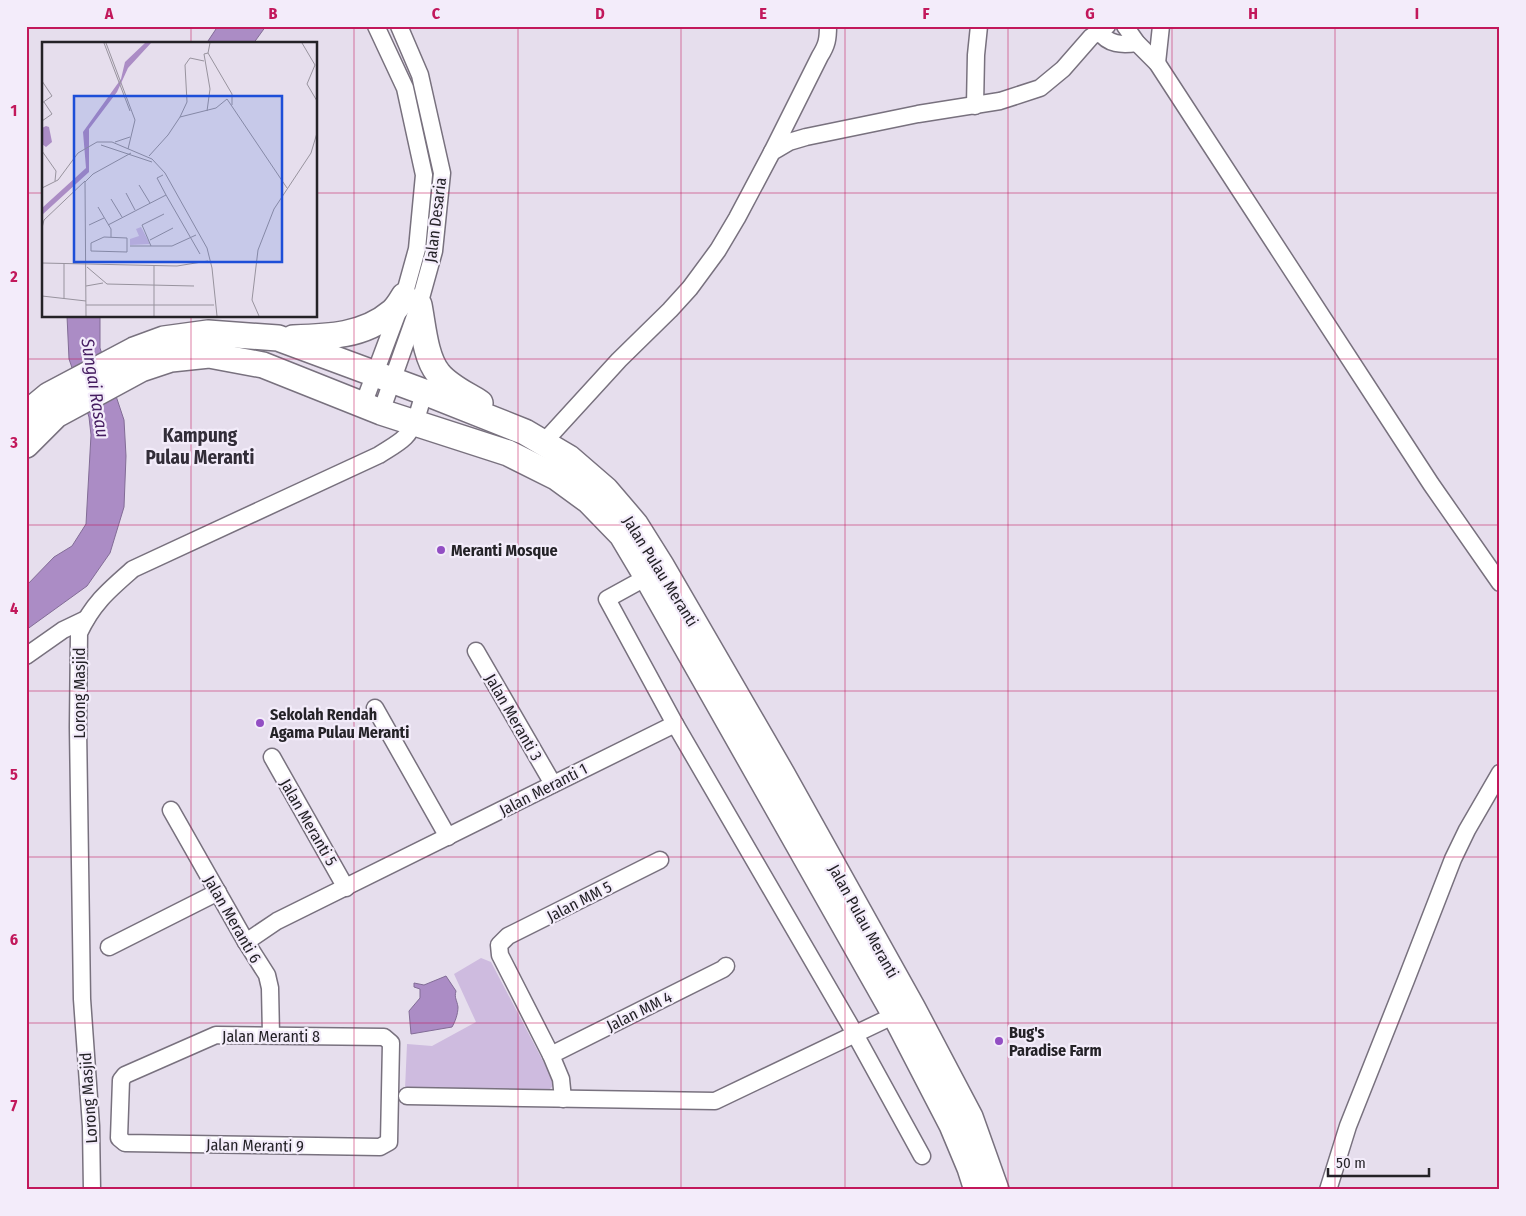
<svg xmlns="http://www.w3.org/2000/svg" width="1526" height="1216" font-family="'Fira Sans Condensed',sans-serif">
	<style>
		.green { fill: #cebbdf }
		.water { fill: #ab8cc5; stroke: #826c96 }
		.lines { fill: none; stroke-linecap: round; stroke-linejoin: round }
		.street-casing { stroke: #78717e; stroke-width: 19 }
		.primary-casing { stroke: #78717e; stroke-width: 28 }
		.street { stroke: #fff; stroke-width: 16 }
		.primary { stroke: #fff; stroke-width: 25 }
		.grid { fill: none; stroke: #c2185b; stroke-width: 1; stroke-opacity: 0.55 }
		.poi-dot { fill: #924ec3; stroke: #f3ecfa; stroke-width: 2 }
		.labels { text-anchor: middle; stroke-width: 4.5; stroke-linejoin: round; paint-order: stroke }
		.street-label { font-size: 16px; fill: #242227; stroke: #f3ecfa }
		.poi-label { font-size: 16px; font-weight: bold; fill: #242227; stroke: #f3ecfa; text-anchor: start }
		.water-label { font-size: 18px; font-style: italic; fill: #451c60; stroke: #f3ecfa }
		.quarter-label { font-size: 19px; font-weight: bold; fill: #322d38; stroke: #f3ecfa }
		.inset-road { fill: none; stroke: #98939e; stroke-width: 1 }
		.view { fill: #1d4ed8; fill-opacity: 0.15; stroke: #1d4ed8; stroke-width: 2.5 }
		.inset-edge { fill: none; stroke: #242227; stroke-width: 2.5 }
		.neatline { fill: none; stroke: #c2185b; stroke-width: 2 }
		.grid-label { font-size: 16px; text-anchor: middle; font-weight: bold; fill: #c2185b }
	</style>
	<rect width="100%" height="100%" fill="#e6deed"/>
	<polygon class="green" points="481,958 491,962 553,1080 552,1087 545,1093 405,1089 407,1044 432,1046 476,1022 454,974"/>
	<g class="water">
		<polygon points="218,26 266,26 253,44 206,44"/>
		<polygon points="67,316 100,316 100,348 124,420 126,456 124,507 110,553 87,586 26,630 26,586 54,557 72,546 86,524 91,435 89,417 69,359"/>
		<path d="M446,976l10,15c-2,7 1,9 2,16 0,7 -3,15 -6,20l-41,7 -2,-23 11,-13v-9l-6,-2v-4l10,2z"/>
	</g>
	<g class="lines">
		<defs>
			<g id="street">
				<polyline points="1125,26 1137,43 1157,63 1431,484 1500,583"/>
				<path d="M1099,31c9,14 23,14 38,12"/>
				<polyline points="1157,63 1161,26"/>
				<polyline points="975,106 976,55 979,26"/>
				<path d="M772,152l48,-96c7,-11 8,-17 8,-30"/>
				<polyline points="363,405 404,296 417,249 424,175 405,88 376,26"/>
				<polyline points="381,412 419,305 434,251 442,173 420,75 399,26"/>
				<polyline points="544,442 619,360 670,310 690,288 718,250 737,218 772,152 789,142 806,137 918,114 1000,101 1040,88 1063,69 1091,37 1107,26"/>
				<polyline points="476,651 553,784"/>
				<polyline points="26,656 63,630 86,619"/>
				<polyline points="375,708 448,837"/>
				<polyline points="675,724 850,1025 922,1156"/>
				<polyline points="272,757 346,888"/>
				<polyline points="171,810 246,942 267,975 270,988 271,1035"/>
				<polyline points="246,942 277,921 675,724 607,599 647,577"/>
				<polyline points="109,947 218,892"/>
				<polygon points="216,1035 384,1037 391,1043 389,1142 380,1147 125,1143 119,1138 121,1080 125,1075"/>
				<polyline points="551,1055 723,969 726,966"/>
				<polyline points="407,1096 715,1101 895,1015"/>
				<polyline points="563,1099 561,1079 551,1055 500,955 499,945 508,936 660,860"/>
				<path d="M92,1190l-1,-64 -9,-127 -4,-272 1,-94c14,-30 30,-43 54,-64l246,-114c9,-6 19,-11 26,-18 11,-11 15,-31 19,-45"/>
				<polyline points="1328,1190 1348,1126 1406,980 1453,859 1467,830 1500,773"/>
			</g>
			<g id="primary">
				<path d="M419,305c4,20 6,52 19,68 10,13 28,21 42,30"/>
				<path d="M293,338c35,-1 71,-2 99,-26 5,-4 9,-11 12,-16"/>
				<polyline points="26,414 49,395 134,350 164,339 208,333 278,338 424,392 525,432 569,458 606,490 635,524 662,567 782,774 912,1007 970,1117 996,1190"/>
				<polyline points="26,445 56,415 141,369 171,359 209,355 263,365 381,412 508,453 556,477 589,501 622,535 647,577 895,1015 952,1125 970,1168 977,1190"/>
			</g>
		</defs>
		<use href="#street" class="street-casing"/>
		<use href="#primary" class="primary-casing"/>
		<use href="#street" class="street"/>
		<use href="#primary" class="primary"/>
	</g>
	<path class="grid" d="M191,26v18M354,26v1164M518,26v1164M681,26v1164M845,26v1164M1008,26v1164M1172,26v1164M1335,26v1164M26,193h18M316,193h1184M191,316v874M26,359h1474M26,525h1474M26,691h1474M26,857h1474M26,1023h1474"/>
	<g class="poi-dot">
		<circle cx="441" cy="550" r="5"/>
		<circle cx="260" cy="723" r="5"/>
		<circle cx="999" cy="1041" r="5"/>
	</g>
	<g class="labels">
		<g class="street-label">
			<text transform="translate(435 220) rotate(-83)" y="6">Jalan Desaria</text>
			<text transform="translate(661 571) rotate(58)" y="6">Jalan Pulau Meranti</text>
			<text transform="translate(79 693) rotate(-90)" y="6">Lorong Masjid</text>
			<text transform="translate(514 717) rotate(60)" y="6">Jalan Meranti 3</text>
			<text transform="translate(543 789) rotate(-27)" y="6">Jalan Meranti 1</text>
			<text transform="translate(309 822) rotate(60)" y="6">Jalan Meranti 5</text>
			<text transform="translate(579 901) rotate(-27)" y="6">Jalan MM 5</text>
			<text transform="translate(233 919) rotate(60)" y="6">Jalan Meranti 6</text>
			<text transform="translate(864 921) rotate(61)" y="6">Jalan Pulau Meranti</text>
			<text transform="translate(639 1011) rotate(-26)" y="6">Jalan MM 4</text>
			<text x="271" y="1042">Jalan Meranti 8</text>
			<text transform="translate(88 1098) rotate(-94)" y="6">Lorong Masjid</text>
			<text transform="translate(255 1145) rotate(1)" y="6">Jalan Meranti 9</text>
		</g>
		<g class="poi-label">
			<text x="451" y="556">Meranti Mosque</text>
			<text x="270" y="720">Sekolah Rendah<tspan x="270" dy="18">Agama Pulau Meranti</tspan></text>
			<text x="1009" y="1038">Bug's<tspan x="1009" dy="18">Paradise Farm</tspan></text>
		</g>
		<g class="water-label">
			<text transform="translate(95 388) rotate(81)" y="6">Sungai Rasau</text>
		</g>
		<g class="quarter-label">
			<text x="200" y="442">Kampung<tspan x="200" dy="22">Pulau Meranti</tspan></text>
		</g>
	</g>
	<g transform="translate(42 42)">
		<rect width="275" height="275" fill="#e6deed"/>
		<path d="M99,185l9,17 -20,1v-6l9,-3 -3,-7z" fill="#cebbdf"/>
		<path d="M103,1h6l-23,25 -11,24 -28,37v43l-47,43v-7l44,-40 -3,-36 38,-53 4,-17zM4,84l3,1 3,15 -6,5 -4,-3v-16z" fill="#ab8cc5"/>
		<path class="inset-road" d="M62,1l26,68M64,1l29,77 -7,29M168,1l-2,10 24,41v11M260,1l13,22 -8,19 10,17M0,39l10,15 -10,7M165,69l3,-22 -6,-35 4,-1M138,75l7,-15 -2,-37 5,-7 14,3M0,79l10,-7 -8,-12M73,100l15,-5M59,103l51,17M0,109l14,20 -1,10M107,114l19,-21 12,-18 36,-9 11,-9 60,89M97,143l11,18M0,146l16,-8 20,-27 19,-11h15l40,17 13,14 42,75 5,20 5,48M84,151l9,17M124,153l34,59M69,157l11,18M56,165l13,22v8M47,183l15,-7M66,183l58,-30 -9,-17 6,-3M0,186l2,-8 41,-39M62,195l23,1v14l-36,-1v-8zM108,198l23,-12M88,204h42l24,-11M109,204l-9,-21 22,-11M0,221l135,3 31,-5M22,221v36M45,225l20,17 87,2M44,244l17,-3M0,254l44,5M44,263h128M44,274l-1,-134 8,-8 38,-21M112,274v-51M217,274l-7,-16 6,-50 16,-41 37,-56 6,-20"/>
		<path class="view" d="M32,54h208v166h-208z"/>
		<rect width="275" height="275" class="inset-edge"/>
	</g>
	<rect width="1526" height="1216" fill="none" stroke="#f3ecfa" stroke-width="55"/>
	<path d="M1328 1168v8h101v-8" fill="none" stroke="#242227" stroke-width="2.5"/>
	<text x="1336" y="1168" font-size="15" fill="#242227" stroke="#f3ecfa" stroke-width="4" paint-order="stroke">50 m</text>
	<rect x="28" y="28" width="1470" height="1160" class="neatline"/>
	<g class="grid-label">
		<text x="109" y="19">A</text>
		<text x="273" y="19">B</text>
		<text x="436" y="19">C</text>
		<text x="600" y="19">D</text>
		<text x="763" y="19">E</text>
		<text x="926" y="19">F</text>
		<text x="1090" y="19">G</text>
		<text x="1253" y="19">H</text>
		<text x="1417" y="19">I</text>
		<text x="14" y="116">1</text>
		<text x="14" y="282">2</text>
		<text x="14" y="448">3</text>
		<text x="14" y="614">4</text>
		<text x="14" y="780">5</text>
		<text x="14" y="945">6</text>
		<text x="14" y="1111">7</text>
	</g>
</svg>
